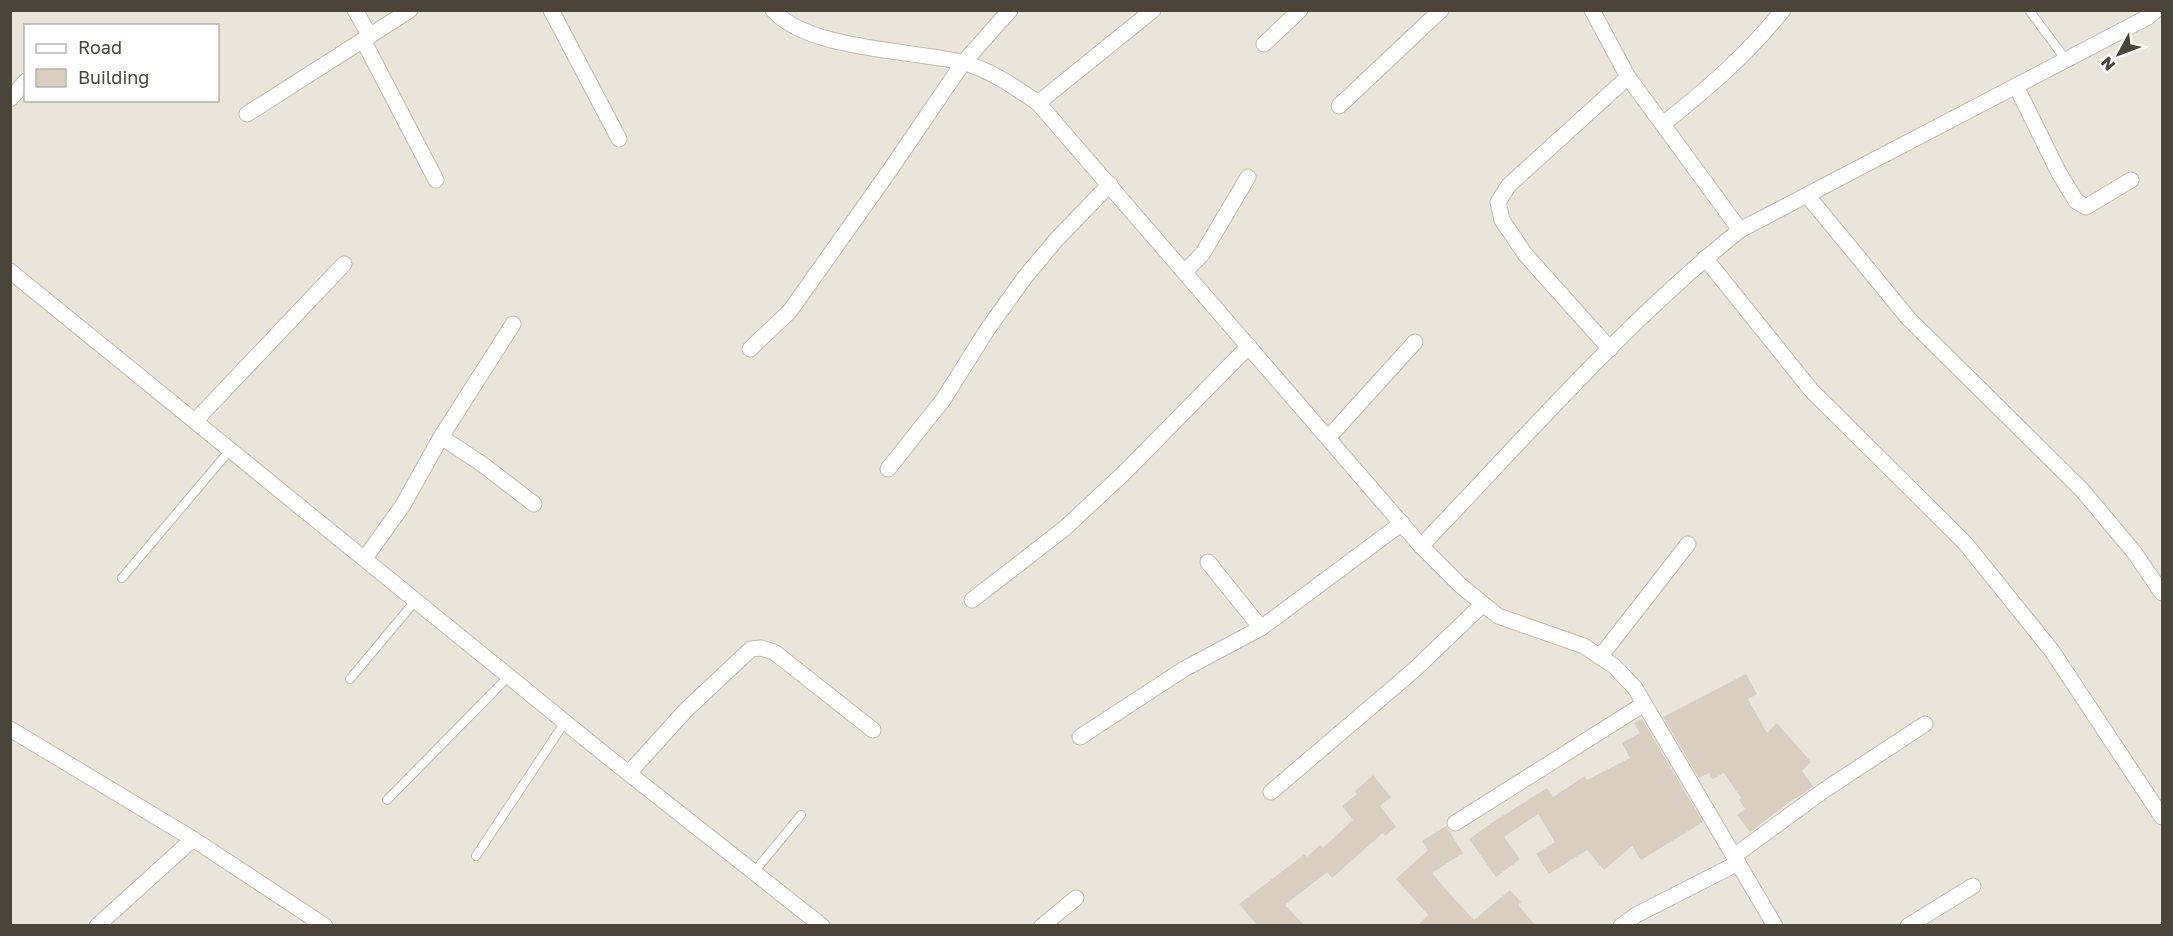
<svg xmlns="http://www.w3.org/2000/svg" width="2173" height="936" font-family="'Golos Text',sans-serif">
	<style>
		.residential { fill: #eae5da; fill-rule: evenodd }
		.building { fill: #d8cfc1 }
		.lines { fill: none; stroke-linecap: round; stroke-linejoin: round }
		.service-casing { stroke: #c2bbae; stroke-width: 10 }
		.minor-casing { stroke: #c2bbae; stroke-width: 17 }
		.service { stroke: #fff; stroke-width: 8 }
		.minor { stroke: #fff; stroke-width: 15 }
	</style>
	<rect width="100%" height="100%" fill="#f6f3ec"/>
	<path class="residential" d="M11,11h2151v914h-2151zM26,26h192v74h-192z"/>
	<g class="building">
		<polygon points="1746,674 1757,694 1748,699 1767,733 1777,723 1811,762 1802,771 1813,786 1796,799 1795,798 1750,832 1737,815 1745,809 1739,800 1741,798 1724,773 1713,779 1709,773 1699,778 1663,717"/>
		<polygon points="1642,719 1703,822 1641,860 1632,846 1604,870 1587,850 1549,874 1536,854 1555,842 1538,814 1504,837 1520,859 1496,877 1469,839 1493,822 1547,788 1553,797 1585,776 1587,780 1630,758 1622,743 1640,733 1634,723"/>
		<polygon points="1373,775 1391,797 1380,806 1396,827 1385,836 1383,833 1332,878 1327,872 1285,905 1305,926 1258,926 1239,904 1305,854 1307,857 1320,845 1323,848 1353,820 1342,806 1357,794 1355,791"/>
		<polygon points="1446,826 1463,853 1432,873 1448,892 1474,920 1510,890 1521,902 1518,905 1536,926 1417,926 1428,915 1396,879 1428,850 1422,841"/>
	</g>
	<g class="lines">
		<defs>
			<g id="service">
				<polyline points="2029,10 2066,60"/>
				<polyline points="122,578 230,450"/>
				<polyline points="350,679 416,600"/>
				<polyline points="387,800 509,676"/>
				<polyline points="476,856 565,722"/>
				<polyline points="754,872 801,815"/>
			</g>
			<g id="minor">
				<polyline points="355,10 370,36"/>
				<polyline points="410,10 363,40 436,180"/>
				<polyline points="551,10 619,139"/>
				<path d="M773,10c35,40 138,40 188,52 28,7 54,25 77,41l383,443 39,39 38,31 86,30 30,20 21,22 140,238"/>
				<polyline points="1592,10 1628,77 1740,230"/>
				<polyline points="1264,44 1300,10"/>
				<polyline points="2016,86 2059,173 2076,201 2086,207 2131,180"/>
				<polyline points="10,99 26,81"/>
				<polyline points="1038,103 1153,10"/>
				<polyline points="1339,106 1441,10"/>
				<polyline points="247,114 363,40"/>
				<path d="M1663,124c44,-35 85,-70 120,-114"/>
				<polyline points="1807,195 1909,319 2082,490 2134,552 2162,593"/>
				<polyline points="1705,258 1811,390 1965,543 2052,651 2162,817"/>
				<polyline points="10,271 603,753 822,926"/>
				<polyline points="1185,272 1203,253 1248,177"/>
				<polyline points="750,349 790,311 890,170 963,63 1010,10"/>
				<polyline points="1610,349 1525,254 1502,220 1498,202 1509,185 1628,77"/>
				<polyline points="195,421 344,264"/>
				<polyline points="441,437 482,464 534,504"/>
				<polyline points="1328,438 1415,342"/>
				<polyline points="888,469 943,400 987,330 1025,277 1056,240 1110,184"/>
				<path d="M1421,546c104,-108 202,-222 319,-316l408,-213 8,-7"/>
				<polyline points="365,558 403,505 441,437 513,324"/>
				<polyline points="1208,562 1261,628"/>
				<polyline points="972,600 1065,528 1125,472 1249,346"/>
				<polyline points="1600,657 1688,544"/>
				<polyline points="10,729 193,839 325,926"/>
				<polyline points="1080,737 1184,669 1261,628 1402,523"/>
				<polyline points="629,773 686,710 751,649 761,648 774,652 873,730"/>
				<polyline points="1271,792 1413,671 1483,604"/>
				<polyline points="1455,823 1644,704"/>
				<polyline points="1734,856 1823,791 1925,724"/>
				<polyline points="97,926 193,839"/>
				<polyline points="1042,926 1076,898"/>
				<polyline points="1621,926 1636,915 1738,863"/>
				<polyline points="1908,926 1973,886"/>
			</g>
		</defs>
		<use href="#service" class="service-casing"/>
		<use href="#minor" class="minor-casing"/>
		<use href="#service" class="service"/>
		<use href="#minor" class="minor"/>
	</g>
	<rect width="2173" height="936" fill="none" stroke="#4b4439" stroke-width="24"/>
	<rect x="24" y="24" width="195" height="78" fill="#ffffff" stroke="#b7b4b0" stroke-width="1.5"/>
	<rect x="36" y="44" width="30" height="9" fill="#ffffff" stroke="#b7b4b0" stroke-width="1.5"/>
	<text x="78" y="54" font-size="18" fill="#4b4439">Road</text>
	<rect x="36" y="69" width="30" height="18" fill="#d8cfc1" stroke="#b7b4b0" stroke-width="1.5"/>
	<text x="78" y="84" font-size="18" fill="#4b4439">Building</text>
	<g transform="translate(2119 54) rotate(229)" stroke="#ffffff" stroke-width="4.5" paint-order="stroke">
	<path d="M0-4.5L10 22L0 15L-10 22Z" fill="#4b4439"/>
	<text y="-9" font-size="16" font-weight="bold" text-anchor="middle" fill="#4b4439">N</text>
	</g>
</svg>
